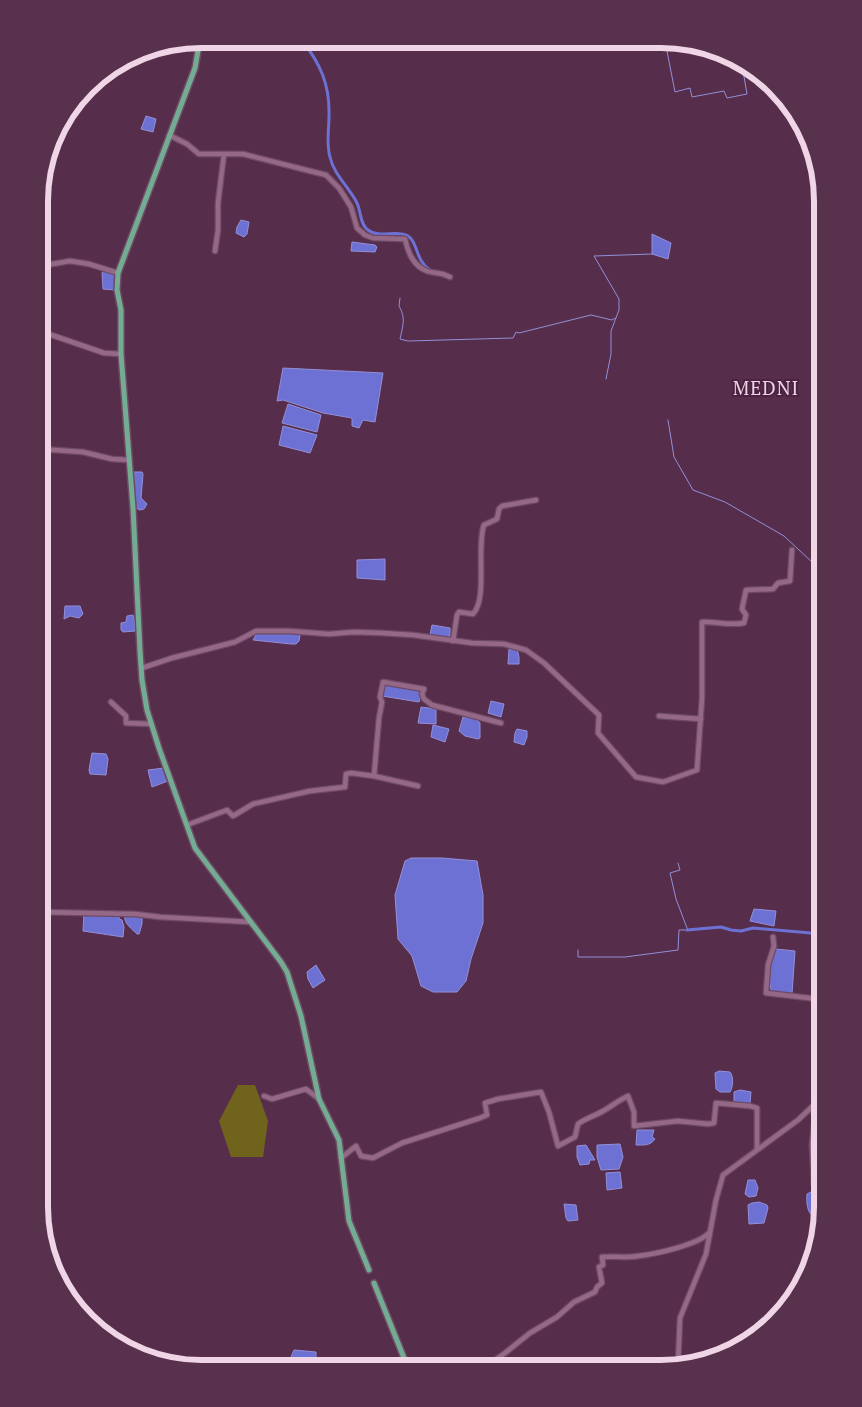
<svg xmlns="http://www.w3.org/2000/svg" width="862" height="1407" font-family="'PT Serif',serif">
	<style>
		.green { fill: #70641d }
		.water { fill: #6d71d3; stroke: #948fd9 }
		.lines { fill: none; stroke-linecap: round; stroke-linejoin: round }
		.stream { stroke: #948fd9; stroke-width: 1 }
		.canal { stroke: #6d71d3; stroke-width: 3 }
		.minor-casing { stroke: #6d4a63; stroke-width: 7 }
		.major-casing { stroke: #6d4a63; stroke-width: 8 }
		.minor { stroke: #966888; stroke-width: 4.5 }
		.major { stroke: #73ac93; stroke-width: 5 }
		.labels { text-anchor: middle; stroke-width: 4; stroke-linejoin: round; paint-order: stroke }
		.quarter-label { font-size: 19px; letter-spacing: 1px; fill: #efd5e6; stroke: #4b2340 }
		.rim { fill: none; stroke: #efd5e6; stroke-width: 6 }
	</style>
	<rect width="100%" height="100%" fill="#562d4a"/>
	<polygon class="green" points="238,1085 255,1085 268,1121 263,1157 231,1157 219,1121"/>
	<g class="water">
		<polygon points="146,116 156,119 153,132 141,129"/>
		<polygon points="241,220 249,222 247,234 244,237 236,233 237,227"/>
		<polygon points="652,234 671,243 668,259 652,254"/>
		<polygon points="352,242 375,245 377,247 375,252 351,251"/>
		<polygon points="104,270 115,273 115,290 103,289 102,273"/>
		<polygon points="283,368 383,373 375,422 363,420 359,428 352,426 352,418 323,413 283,400 277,401"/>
		<polygon points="288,404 321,415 317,432 282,423"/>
		<polygon points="283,426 317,435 310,453 279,445"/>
		<polygon points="134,472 142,472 143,474 141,498 147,504 144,509 139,510 135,506"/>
		<polygon points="385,559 385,580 357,578 357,560"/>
		<polygon points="65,606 80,606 83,614 79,618 70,616 64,619"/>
		<polygon points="133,615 135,620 135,631 123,632 121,630 121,623 126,622 127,616"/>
		<polygon points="432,625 450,628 450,637 430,635"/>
		<polygon points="269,632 297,633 300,635 299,641 296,644 291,644 253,640 257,633"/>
		<polygon points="509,649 517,649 519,657 519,664 508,664"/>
		<polygon points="384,684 423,690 419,702 382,696"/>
		<polygon points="491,701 504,704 501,717 488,713"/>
		<polygon points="421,707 436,709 436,724 418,723"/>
		<polygon points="463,717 476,719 480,723 480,738 478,739 465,736 459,731"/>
		<polygon points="433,725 449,729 445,742 431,737"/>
		<polygon points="517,729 527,731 527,737 524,745 514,742 515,733"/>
		<polygon points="92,753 106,754 108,759 106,775 90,774 89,770"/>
		<polygon points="164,768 168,781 152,787 148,770"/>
		<polygon points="411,858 442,858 477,861 483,895 483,923 471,959 466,981 457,992 433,992 421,986 412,956 398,939 395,895 405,861"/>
		<polygon points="754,909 776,911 774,926 750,921"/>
		<polygon points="84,913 119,915 119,919 122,920 124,927 123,937 83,931"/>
		<path d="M125,915l17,3v6l-3,10h-2c-5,-5 -14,-11 -12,-19z"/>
		<path d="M776,949l19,2 -3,43 -20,-2c-5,-10 -2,-34 4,-43z"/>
		<polygon points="316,965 325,980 313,988 308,979 307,972"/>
		<path d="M719,1071l11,1c4,5 3,15 0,20h-10l-4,-3 -1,-16z"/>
		<polygon points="740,1090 751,1092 750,1104 734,1102 734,1092"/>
		<path d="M637,1130h17l-2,7 3,2c-5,7 -11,6 -19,6z"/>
		<polygon points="620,1144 623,1157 619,1169 601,1170 597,1157 597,1145"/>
		<polygon points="586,1145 595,1160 590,1160 589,1164 580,1165 577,1157 577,1146"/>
		<polygon points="620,1172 622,1188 607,1190 606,1173"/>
		<polygon points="748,1180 755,1180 758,1188 756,1196 749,1197 745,1194"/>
		<path d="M813,1191c12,3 10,14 10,24 -15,7 -17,-10 -16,-21z"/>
		<polygon points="759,1202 767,1205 768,1208 764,1223 749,1224 748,1205 752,1203"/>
		<polygon points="564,1204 576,1205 578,1220 568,1221 566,1218"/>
		<polygon points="294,1350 316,1352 316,1367 300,1367 291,1363 291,1357"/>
	</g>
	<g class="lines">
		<g class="stream">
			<polyline points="666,46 675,92 690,88 692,97 724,91 727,98 747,94 742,65"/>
			<path d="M400,298l-1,8c7,12 4,19 1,33l8,2 105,-3 3,-6 3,1 72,-18 21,5 3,-2"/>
			<polyline points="606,379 611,354 611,331 619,310 619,299 594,256 652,254"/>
			<polyline points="668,420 674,457 693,490 725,502 784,536 812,562 814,579 823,604"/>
			<polyline points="678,863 680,870 670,873 676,899 687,928 690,931"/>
			<polyline points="578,950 578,957 625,957 678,950 679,930 687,930"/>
		</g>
		<g class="canal">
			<path d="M301,39c19,24 29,45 28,77 0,14 -3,27 1,41 4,18 19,30 27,46 4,8 3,22 11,27 11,9 29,-1 40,6 10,6 7,24 22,34"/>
			<polyline points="687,930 721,927 731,930 741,931 753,928 822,934"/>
		</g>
		<defs>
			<g id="minor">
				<path d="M169,135l18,9 12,10h44l83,21 13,13 12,19 6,21 8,7 8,3 32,1c3,13 8,27 22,32 9,3 12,0 23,6"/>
				<polyline points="215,251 218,230 218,203 224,154"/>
				<polyline points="40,266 70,261 89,264 118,273"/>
				<polyline points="40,331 104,353 121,354"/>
				<polyline points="40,449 83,452 112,459 128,460"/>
				<path d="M453,641l4,-26 2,-3 14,2c15,-15 3,-67 11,-89l13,-6 2,-10 3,-3 34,-6"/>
				<path d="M142,668l30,-10 63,-16 21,-11h33l40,3 25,-2 28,1 31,2 59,8 32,1 22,6 18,13 55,52 -1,18 38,44 27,5 34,-12 5,-72v-76c14,-1 27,4 42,1l2,-8 -4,-6 4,-19 27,-1 5,-6 12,-2 2,-31"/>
				<polyline points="111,702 126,716 126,723 151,724"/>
				<polyline points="659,716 701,719"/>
				<polyline points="374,776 418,786"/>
				<polyline points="187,825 227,810 233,816 253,804 310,791 345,787 346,774 351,773 374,776 379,718 382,702 380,697 383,682 424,689 422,694 424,699 432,705 501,723"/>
				<polyline points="39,912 135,914 160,917 251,922"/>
				<polyline points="773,937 774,946 768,965 766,993 818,999"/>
				<polyline points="264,1096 272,1099 306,1089 319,1099"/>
				<polyline points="812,1107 815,1117 812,1144 814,1184 817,1188 823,1192"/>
				<path d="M341,1158l15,-12 5,10 12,2 29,-15 78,-25 7,-3 -2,-12 13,-4 43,-7 8,20 9,34 17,-9 3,-13c8,-6 17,-8 25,-13 9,-5 16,-11 25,-15l6,16v14l44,-5 30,3 6,-1 2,-20 34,3 7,2v41"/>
				<polyline points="678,1365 680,1318 706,1254 716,1200 723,1175 798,1120 815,1104 818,999 823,933"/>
				<path d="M484,1368l21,-15 25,-20 27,-16 17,-15 21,-10 2,-5 5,-4 -3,-16 4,-2 -1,-8c12,-1 24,1 36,-1 18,-2 59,-11 71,-23"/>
			</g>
			<g id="major">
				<polyline points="200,39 195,68 118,273 117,290 121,310 121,354 133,508 140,651 142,680 147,710 159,748 195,848 281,962 287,972 301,1016 319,1099 339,1140 349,1221 369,1270"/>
				<polyline points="374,1283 408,1368"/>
			</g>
		</defs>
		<use href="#minor" class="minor-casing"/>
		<use href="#major" class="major-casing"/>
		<use href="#minor" class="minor"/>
		<use href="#major" class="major"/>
	</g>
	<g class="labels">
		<g class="quarter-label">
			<text x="766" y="395">MEDNI</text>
		</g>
	</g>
	<path d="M0 0H862V1407H0ZM201 48H661A153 153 0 0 1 814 201V1207A153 153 0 0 1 661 1360H201A153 153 0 0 1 48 1207V201A153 153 0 0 1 201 48Z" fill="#58314d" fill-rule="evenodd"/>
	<path class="rim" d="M201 48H661A153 153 0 0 1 814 201V1207A153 153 0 0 1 661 1360H201A153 153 0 0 1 48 1207V201A153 153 0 0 1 201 48Z"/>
</svg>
